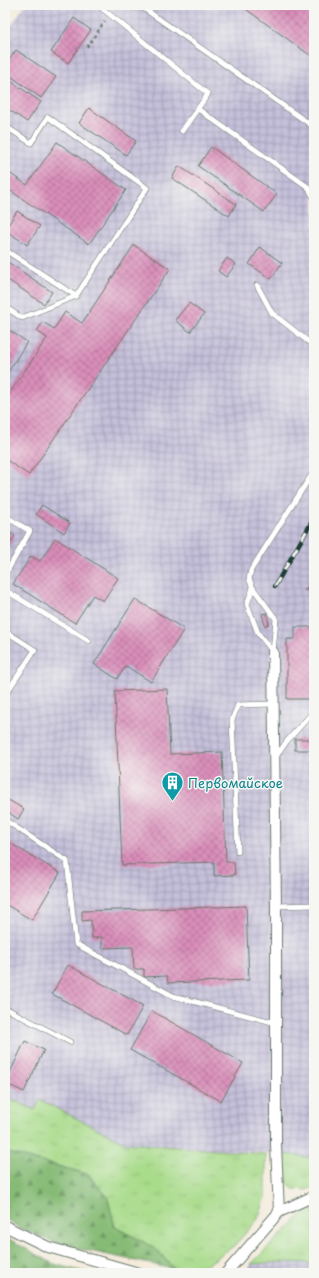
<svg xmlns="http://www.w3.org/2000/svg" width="319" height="1278" font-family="'Playpen Sans',sans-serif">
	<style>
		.industrial { fill: url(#industrial-grid) }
		.grass { fill: url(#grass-tufts); stroke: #648c5f }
		.forest { fill: url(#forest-firs); stroke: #527c55 }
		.building { fill: url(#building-cross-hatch) }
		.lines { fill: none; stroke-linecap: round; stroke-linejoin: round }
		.lane-casing { stroke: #6a7a6e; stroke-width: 6 }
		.street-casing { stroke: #6a7a6e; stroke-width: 12 }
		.path { stroke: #6a7a6e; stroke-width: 2; stroke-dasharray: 3 3; stroke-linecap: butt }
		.lane { stroke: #fff; stroke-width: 5 }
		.street { stroke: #fff; stroke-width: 10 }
		.rail-casing { stroke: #1f3d34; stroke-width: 4.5 }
		.rail { stroke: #f6f6f2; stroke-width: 3; stroke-dasharray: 9; stroke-linecap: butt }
		.labels { text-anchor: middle; stroke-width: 3; stroke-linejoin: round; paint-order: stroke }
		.culture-label { font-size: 13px; fill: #0d838f; stroke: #f6f6f2; text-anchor: start }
	</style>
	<defs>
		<pattern id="industrial-grid" width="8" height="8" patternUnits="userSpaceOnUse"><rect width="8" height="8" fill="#c5c0da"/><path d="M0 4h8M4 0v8" fill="none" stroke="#9f9db2"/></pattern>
		<pattern id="grass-tufts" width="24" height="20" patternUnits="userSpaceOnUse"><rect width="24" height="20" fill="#a8db8a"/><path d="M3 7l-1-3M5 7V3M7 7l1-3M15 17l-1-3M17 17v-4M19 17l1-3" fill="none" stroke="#90bd78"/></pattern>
		<pattern id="forest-firs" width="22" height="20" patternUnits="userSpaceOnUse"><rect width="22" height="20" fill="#86bb76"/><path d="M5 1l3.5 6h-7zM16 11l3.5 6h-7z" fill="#6d9962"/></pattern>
		<pattern id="building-cross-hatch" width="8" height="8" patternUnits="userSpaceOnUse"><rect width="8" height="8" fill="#da8eba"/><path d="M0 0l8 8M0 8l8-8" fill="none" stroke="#b07598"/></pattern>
	</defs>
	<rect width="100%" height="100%" fill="#f6f6f2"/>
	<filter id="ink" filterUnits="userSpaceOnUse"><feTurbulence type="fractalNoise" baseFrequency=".025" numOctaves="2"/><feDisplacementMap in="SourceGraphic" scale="8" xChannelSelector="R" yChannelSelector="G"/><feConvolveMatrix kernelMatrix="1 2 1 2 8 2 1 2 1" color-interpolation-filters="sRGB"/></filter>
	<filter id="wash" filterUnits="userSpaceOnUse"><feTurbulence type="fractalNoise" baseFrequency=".012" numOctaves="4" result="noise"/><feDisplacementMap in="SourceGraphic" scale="16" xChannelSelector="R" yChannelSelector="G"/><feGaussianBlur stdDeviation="0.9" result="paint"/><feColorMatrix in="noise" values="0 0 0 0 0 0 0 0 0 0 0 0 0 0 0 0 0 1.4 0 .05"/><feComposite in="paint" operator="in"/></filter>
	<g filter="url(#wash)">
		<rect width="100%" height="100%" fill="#f4ebdb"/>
		<g class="industrial">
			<polygon points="25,5 314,5 314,1158 283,1154 126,1143 40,1101 35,1110 5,1096 5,35"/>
			<polygon points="281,1262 314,1263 314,1273 247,1273 251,1264"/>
		</g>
		<g class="grass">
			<polygon points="5,1096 35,1110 40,1100 126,1143 266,1154 266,1197 258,1219 235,1245 205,1266 174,1269 155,1248 115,1227 107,1196 88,1174 5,1152"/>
			<polygon points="283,1154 314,1158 314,1187 306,1190 293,1189 287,1182"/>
			<polygon points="314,1209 314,1263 281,1262 251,1264 302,1214"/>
		</g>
		<g class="forest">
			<polygon points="5,1152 87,1174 107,1196 115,1227 155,1248 174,1269 62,1245 18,1227 5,1218"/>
			<polygon points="5,1237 54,1264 89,1273 5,1273"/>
		</g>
		<g id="blocks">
			<g class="building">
				<polygon points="240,5 306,5 314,11 314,58"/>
				<polygon points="74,18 91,30 68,63 51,52"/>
				<polygon points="16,50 56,77 41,98 5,72 5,66"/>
				<polygon points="5,77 41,102 27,122 5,107"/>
				<polygon points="89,108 136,141 126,155 79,123"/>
				<polygon points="57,142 126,190 89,244 5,187 5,170 27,185"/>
				<polygon points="211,147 277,194 264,212 198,166"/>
				<polygon points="179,166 236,204 229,216 172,178"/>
				<polygon points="17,211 40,226 27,245 5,230"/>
				<polygon points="134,245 170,269 29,475 5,459 5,400 47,338 37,331 43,322 54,329 65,312 82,323"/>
				<polygon points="260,247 282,263 271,279 249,264"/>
				<polygon points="227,258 236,264 226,277 218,271"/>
				<polygon points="5,260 52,292 44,304 5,278"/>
				<polygon points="189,303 204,314 190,332 175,320"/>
				<polygon points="6,328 27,342 5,377 5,330"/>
				<polygon points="42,505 70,523 64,533 36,514"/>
				<polygon points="5,529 15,536 5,552"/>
				<polygon points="55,538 118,578 103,601 93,595 75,623 13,584 31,556 40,561"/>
				<polygon points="314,580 314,590 304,590"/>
				<polygon points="135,599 184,629 151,682 126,666 117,679 94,664"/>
				<polygon points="267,613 269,624 265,626 262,614"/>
				<polygon points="295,627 314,627 314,699 287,699 287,639 295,639"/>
				<polygon points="5,645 10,648 5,655"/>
				<polygon points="167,689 170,754 222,752 226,862 234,862 235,875 214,876 214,862 122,865 115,691"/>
				<rect x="295" y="739" width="19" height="11"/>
				<polygon points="5,798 24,809 18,819 5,810"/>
				<polygon points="5,840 60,873 32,920 5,904"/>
				<polygon points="246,906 249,980 168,983 167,976 144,977 144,969 134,969 133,947 102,948 102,937 92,938 91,920 82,921 82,911"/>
				<polygon points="68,965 143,1006 127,1035 52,994"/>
				<polygon points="152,1011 243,1063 221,1101 130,1050"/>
				<polygon points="5,1029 9,1032 5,1039"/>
				<polygon points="25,1041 44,1050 24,1092 5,1083"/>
			</g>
		</g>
	</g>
	<g filter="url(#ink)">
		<use href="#blocks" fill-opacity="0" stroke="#6a7a6e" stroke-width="1"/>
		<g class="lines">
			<defs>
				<g id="lane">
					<polyline points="98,5 208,94 182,131"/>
					<polyline points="139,5 314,127"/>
					<polyline points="198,109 308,187 314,198"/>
					<polyline points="5,126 31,143 48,117 147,188 76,296 22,318 5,307"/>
					<polyline points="5,250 76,296"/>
					<polyline points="257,285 272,313 314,346"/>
					<polyline points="5,516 30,531 5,575"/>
					<polyline points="253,588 247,604 258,633 273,652"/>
					<polyline points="5,590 89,641"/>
					<polyline points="5,631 35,650 5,695"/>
					<polyline points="273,652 276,619 253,588 249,579 251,570 314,471"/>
					<polyline points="275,758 287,741 313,712"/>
					<polyline points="5,820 67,861 76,944 173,996 276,1023"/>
					<polyline points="238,852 232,720 238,705 274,704"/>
					<polyline points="276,906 314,905"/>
					<polyline points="5,1008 70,1042"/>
				</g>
				<g id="street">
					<polyline points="273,652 276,906 276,1145 279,1212"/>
					<polyline points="5,1226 48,1247 139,1273"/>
					<polyline points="226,1273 279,1212 314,1196"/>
				</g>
			</defs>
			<use href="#lane" class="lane-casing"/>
			<use href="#street" class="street-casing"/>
			<polyline class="path" points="87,47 105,21"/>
			<use href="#lane" class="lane"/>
			<use href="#street" class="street"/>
			<defs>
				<polyline id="rail" points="275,586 314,518"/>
			</defs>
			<use href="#rail" class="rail-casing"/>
			<use href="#rail" class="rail"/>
		</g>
	</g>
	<defs>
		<symbol id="building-pin" viewBox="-11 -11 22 30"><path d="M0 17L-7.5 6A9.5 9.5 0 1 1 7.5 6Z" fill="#0f9aa8" stroke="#f6f6f2"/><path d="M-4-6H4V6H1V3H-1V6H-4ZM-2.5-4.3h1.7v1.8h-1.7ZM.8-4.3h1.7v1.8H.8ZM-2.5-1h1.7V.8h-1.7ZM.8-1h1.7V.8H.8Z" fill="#fff"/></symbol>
	</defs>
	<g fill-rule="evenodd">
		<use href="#building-pin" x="160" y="770" width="25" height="34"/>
	</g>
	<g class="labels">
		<g class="culture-label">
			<text x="188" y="788">Первомайское</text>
		</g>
	</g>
	<rect width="319" height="1278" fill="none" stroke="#f6f6f2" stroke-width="20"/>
</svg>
